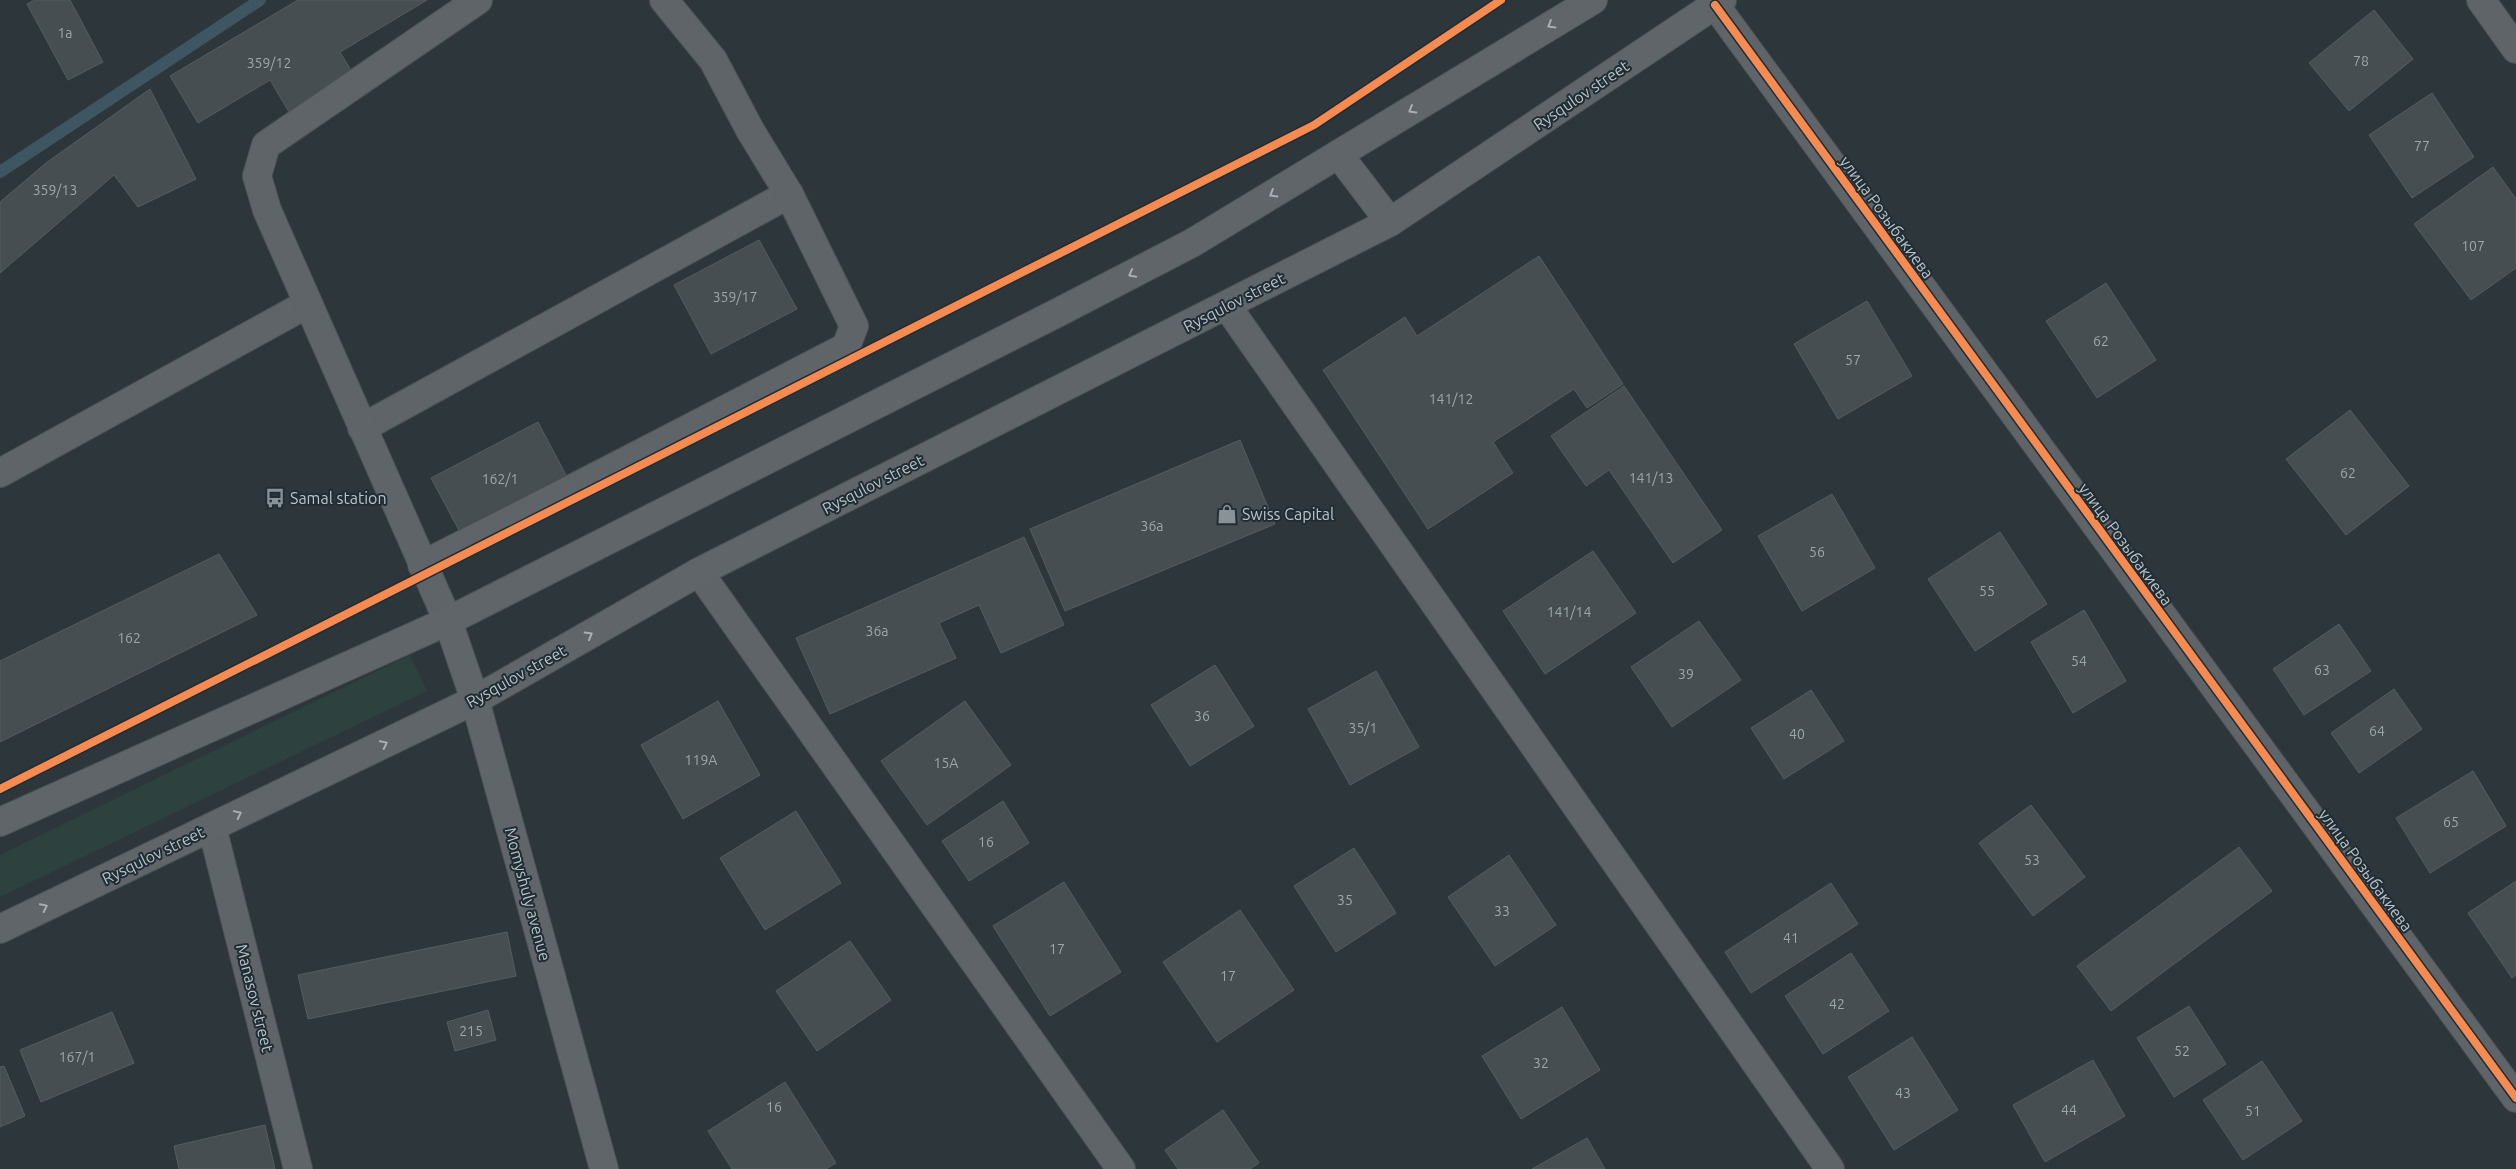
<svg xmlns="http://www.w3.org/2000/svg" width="2516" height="1169" font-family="Ubuntu,sans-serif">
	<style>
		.green { fill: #2d423e }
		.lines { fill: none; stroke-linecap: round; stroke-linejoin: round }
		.stream { stroke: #3e5562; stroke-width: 12 }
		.building { fill: #464e51; stroke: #565d61 }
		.minor-casing { stroke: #4b5154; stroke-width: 30 }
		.major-casing { stroke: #4b5256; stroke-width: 30 }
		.minor { stroke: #5e6468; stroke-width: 28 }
		.major { stroke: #5f6569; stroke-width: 28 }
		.cycleway-casing { stroke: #212d34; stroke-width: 11 }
		.cycleway { stroke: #f68b52; stroke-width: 8 }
		.oneway { stroke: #a7b0b6 }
		.labels { text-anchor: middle; stroke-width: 4; stroke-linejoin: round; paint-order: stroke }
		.number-label { font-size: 14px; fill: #9ca6ab }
		.street-label { font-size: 16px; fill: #b9c3c9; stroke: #212d34 }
		.poi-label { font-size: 16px; fill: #b9c3c9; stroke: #212d34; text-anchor: start }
	</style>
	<rect width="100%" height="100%" fill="#2d363a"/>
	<polygon class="green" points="410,655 427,691 0,897 0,855"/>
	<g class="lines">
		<polyline class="stream" points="0,172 260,0"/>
	</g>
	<g class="building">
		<polygon points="35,0 70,0 103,62 68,80 27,4"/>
		<polygon points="298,0 427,0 340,52 353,74 289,112 270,80 198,123 170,76"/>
		<polygon points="2374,10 2413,59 2349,111 2309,63"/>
		<polygon points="150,89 196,179 138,207 114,175 0,273 0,202 46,163"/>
		<polygon points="2432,93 2474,157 2412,198 2369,135"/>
		<polygon points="2493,167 2516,199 2516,268 2471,300 2414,224"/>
		<polygon points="759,240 797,309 711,354 674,285"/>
		<polygon points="1539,256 1623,384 1587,408 1574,389 1493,442 1513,473 1428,529 1323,370 1405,317 1417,336"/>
		<polygon points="2106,283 2156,360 2097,398 2046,321"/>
		<polygon points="1867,301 1912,376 1838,419 1794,344"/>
		<polygon points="1624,386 1722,530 1673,563 1609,470 1586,486 1551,436"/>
		<polygon points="2350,410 2409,486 2346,535 2286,459"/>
		<polygon points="538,422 568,479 462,536 431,478"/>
		<polygon points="1240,440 1275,524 1065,611 1030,529"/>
		<polygon points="1832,494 1875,568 1802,611 1758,536"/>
		<polygon points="2000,532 2047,604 1975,651 1928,579"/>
		<polygon points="1024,537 1064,625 1001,653 979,605 939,623 956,658 830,714 796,638"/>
		<polygon points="1593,551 1636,613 1545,674 1503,611"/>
		<polygon points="219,554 257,615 0,742 0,661"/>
		<polygon points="2084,610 2126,681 2073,713 2031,642"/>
		<polygon points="1699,621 1741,680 1672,727 1631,667"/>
		<polygon points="2339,624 2371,671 2304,715 2273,669"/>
		<polygon points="1215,665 1254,726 1190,766 1151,705"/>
		<polygon points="1376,671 1419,747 1350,785 1308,709"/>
		<polygon points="2394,689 2422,729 2359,773 2331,733"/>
		<polygon points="1811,690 1844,741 1784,779 1751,728"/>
		<polygon points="718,701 760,775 683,819 641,745"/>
		<polygon points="965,701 1011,765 927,825 881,761"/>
		<polygon points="2473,771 2506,826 2430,873 2396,818"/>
		<polygon points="1003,801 1029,843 969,881 942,841"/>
		<polygon points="2031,805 2085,877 2033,916 1979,843"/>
		<polygon points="796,811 841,883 765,930 720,858"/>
		<polygon points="2239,847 2272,891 2111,1011 2077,966"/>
		<polygon points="1354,848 1396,913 1336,952 1294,886"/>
		<polygon points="1509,855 1556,925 1495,966 1448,897"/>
		<polygon points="2516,881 2516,975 2512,978 2468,913"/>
		<polygon points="1064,882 1121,972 1050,1016 993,926"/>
		<polygon points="1831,883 1858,924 1751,993 1725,952"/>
		<polygon points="1240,910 1294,990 1217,1042 1163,962"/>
		<polygon points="507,932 516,976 308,1019 298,975"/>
		<polygon points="850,941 891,1000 817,1051 776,991"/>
		<polygon points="1851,953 1889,1011 1823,1054 1785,996"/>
		<polygon points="2189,1006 2226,1064 2174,1097 2137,1038"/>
		<polygon points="1562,1007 1600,1070 1521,1119 1482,1056"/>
		<polygon points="488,1010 496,1040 455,1051 447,1022"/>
		<polygon points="112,1012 134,1063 41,1102 20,1050"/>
		<polygon points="1912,1037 1958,1110 1894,1150 1848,1077"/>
		<polygon points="2093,1060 2125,1116 2045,1162 2013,1105"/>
		<polygon points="2262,1061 2302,1121 2243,1160 2203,1100"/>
		<polygon points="4,1066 25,1116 0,1127 0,1067"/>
		<polygon points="785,1082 836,1163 826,1169 732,1169 708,1131"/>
		<polygon points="1223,1110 1259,1163 1250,1169 1178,1169 1165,1150"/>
		<polygon points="265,1125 275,1169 179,1169 174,1146"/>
		<polygon points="1587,1138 1605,1169 1532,1169"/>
	</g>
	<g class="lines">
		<defs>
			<g id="minor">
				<polyline points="2481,0 2516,49"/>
				<polyline points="1715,5 2516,1098"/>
				<polyline points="1227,306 1830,1169"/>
				<polyline points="362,428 789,194 750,130 713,60 664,0"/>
				<polyline points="0,473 307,304"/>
				<path d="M422,565c142,-71 283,-145 424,-218l8,-21 -65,-132"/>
				<polyline points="699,572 1121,1169"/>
				<polyline points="448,621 267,210 257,176 266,145 478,0"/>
				<polyline points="212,827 298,1169"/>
			</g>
			<g id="major">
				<polyline points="1339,155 1390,222"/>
				<polyline points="448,621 475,700 604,1169"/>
				<polyline points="0,822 448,621 1059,312 1192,243 1593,0"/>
				<polyline points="0,929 475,700 699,572 1390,222 1722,0"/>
			</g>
		</defs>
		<use href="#minor" class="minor-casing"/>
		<use href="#major" class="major-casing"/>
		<use href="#minor" class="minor"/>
		<use href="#major" class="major"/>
		<defs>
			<g id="cycleway">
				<polyline points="1715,5 2516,1098"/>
				<polyline points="0,789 1314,125 1501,0"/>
			</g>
		</defs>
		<use href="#cycleway" class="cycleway-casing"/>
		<use href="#cycleway" class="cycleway"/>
	</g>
	<defs><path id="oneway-chevron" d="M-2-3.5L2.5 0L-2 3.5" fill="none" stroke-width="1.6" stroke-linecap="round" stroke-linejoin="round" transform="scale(1.25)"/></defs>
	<g class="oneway">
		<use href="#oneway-chevron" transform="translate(1551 25) rotate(149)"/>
		<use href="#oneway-chevron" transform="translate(1412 110) rotate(149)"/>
		<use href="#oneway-chevron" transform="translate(1273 194) rotate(149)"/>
		<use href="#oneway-chevron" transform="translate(1132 274) rotate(152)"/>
		<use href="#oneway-chevron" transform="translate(589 635) rotate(-30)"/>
		<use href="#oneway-chevron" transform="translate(384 744) rotate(-26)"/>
		<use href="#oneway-chevron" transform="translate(238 814) rotate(-26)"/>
		<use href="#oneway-chevron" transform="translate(44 907) rotate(-26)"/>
	</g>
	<defs>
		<symbol id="bus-bare" viewBox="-9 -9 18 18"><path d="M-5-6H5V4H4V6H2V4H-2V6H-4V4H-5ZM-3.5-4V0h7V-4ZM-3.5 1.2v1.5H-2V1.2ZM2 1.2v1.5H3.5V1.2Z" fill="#889297" stroke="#212d34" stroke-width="2.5" paint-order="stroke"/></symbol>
		<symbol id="shop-bare" viewBox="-9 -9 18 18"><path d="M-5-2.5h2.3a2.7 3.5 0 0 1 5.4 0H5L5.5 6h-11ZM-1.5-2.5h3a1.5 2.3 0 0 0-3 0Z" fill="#889297" stroke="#212d34" stroke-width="2.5" paint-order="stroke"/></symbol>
	</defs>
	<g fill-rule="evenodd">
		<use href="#bus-bare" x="261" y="484" width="28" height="28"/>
		<use href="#shop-bare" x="1213" y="500" width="28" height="28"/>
	</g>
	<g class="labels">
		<g class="number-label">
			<text x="65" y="38">1а</text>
			<text x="2361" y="66">78</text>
			<text x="269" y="68">359/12</text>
			<text x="2422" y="151">77</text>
			<text x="55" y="195">359/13</text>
			<text x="2473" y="251">107</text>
			<text x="735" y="302">359/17</text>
			<text x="2101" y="346">62</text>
			<text x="1853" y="365">57</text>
			<text x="1451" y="404">141/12</text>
			<text x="2348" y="478">62</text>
			<text x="1651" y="483">141/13</text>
			<text x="500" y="484">162/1</text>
			<text x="1152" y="531">36а</text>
			<text x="1817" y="557">56</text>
			<text x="1987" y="596">55</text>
			<text x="1569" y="617">141/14</text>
			<text x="877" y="636">36а</text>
			<text x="129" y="643">162</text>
			<text x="2079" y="666">54</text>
			<text x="2322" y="675">63</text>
			<text x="1686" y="679">39</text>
			<text x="1202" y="721">36</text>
			<text x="1363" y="733">35/1</text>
			<text x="2377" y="736">64</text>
			<text x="1797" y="739">40</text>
			<text x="701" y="765">119А</text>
			<text x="946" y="768">15А</text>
			<text x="2451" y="827">65</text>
			<text x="986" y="847">16</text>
			<text x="2032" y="865">53</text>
			<text x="1345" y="905">35</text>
			<text x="1502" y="916">33</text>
			<text x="1791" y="943">41</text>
			<text x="1057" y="954">17</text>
			<text x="1228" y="981">17</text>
			<text x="1837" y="1009">42</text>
			<text x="471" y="1036">215</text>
			<text x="2182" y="1056">52</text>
			<text x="77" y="1062">167/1</text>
			<text x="1541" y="1068">32</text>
			<text x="1903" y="1098">43</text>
			<text x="774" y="1112">16</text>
			<text x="2069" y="1115">44</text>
			<text x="2253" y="1116">51</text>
		</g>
		<g class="street-label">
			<text transform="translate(1581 95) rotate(-34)" y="6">Rysqulov street</text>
			<text transform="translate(1887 217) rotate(54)" y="6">улица Розыбакиева</text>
			<text transform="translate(1234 302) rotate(-27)" y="6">Rysqulov street</text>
			<text transform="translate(873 484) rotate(-27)" y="6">Rysqulov street</text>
			<text transform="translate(2126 544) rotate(54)" y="6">улица Розыбакиева</text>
			<text transform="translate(516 676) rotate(-29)" y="6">Rysqulov street</text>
			<text transform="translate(153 855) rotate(-26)" y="6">Rysqulov street</text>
			<text transform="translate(2366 870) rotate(54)" y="6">улица Розыбакиева</text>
			<text transform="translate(528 894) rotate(75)" y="6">Momyshuly avenue</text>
			<text transform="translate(255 998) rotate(76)" y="6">Manasov street</text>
		</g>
		<g class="poi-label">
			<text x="290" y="504">Samal station</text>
			<text x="1242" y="520">Swiss Capital</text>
		</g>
	</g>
</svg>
